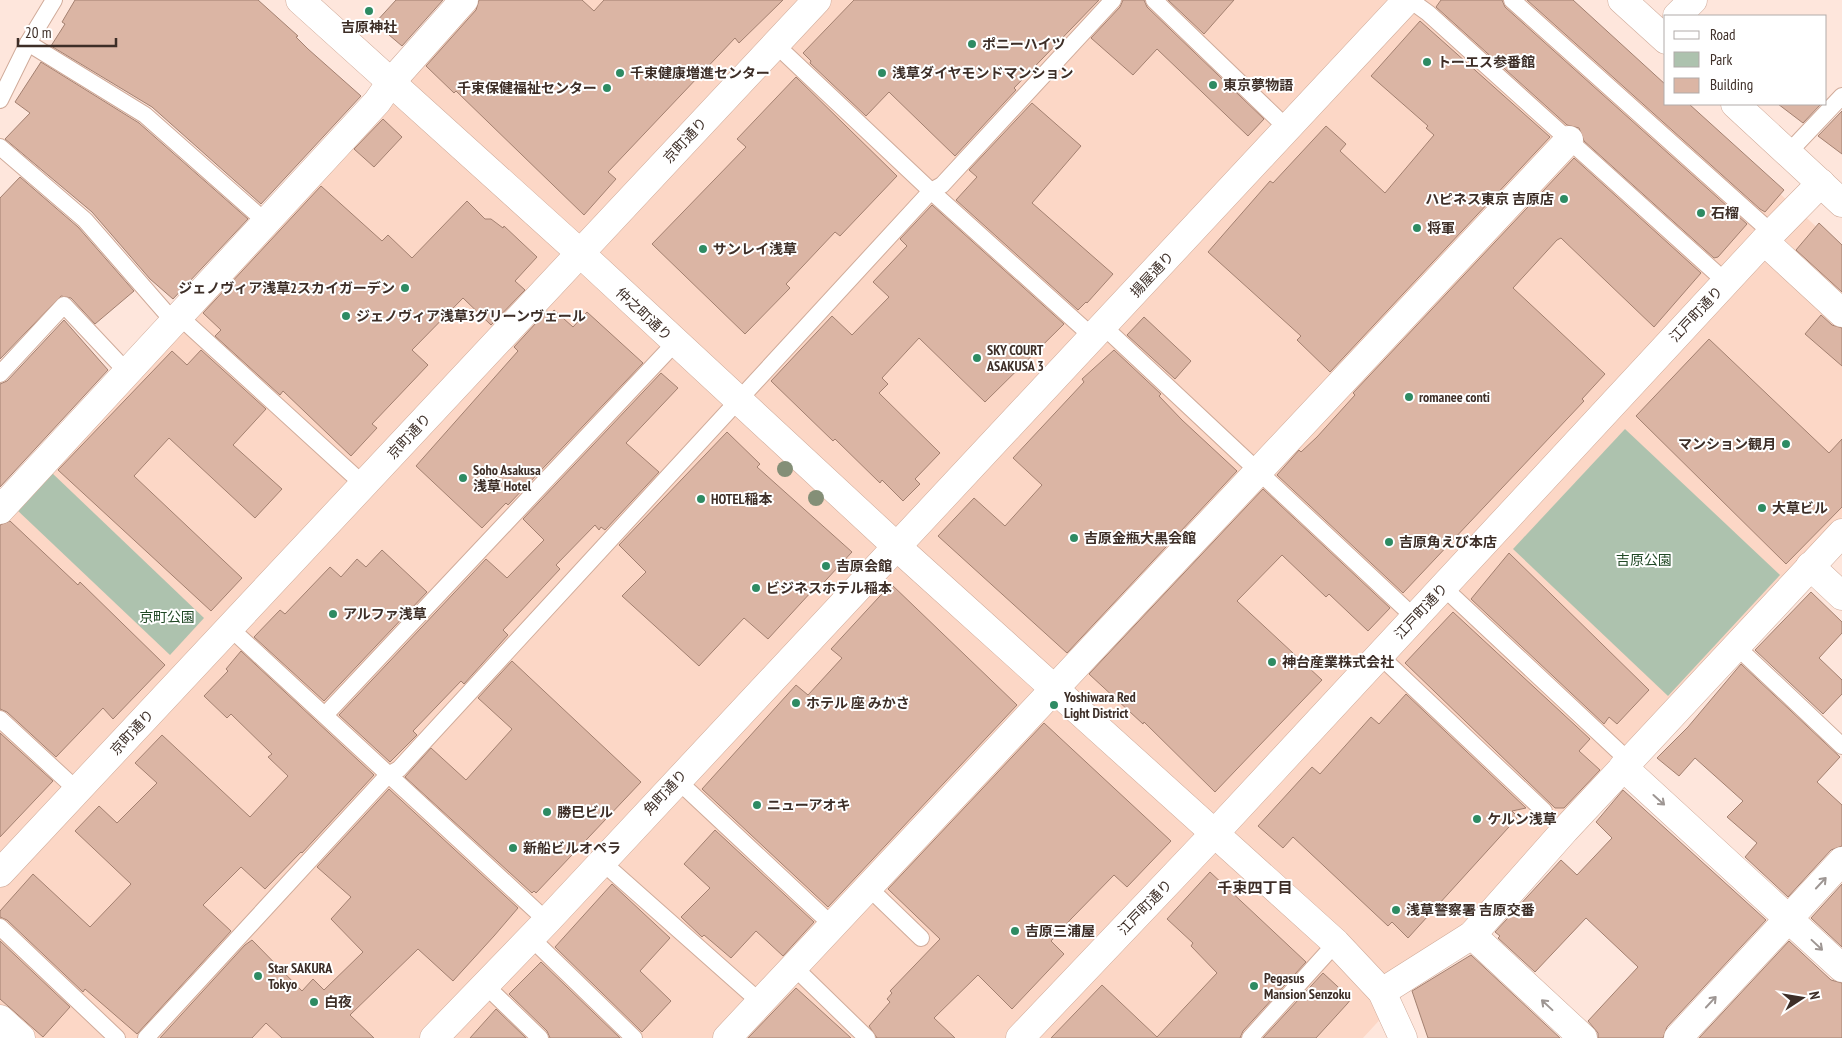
<svg xmlns="http://www.w3.org/2000/svg" width="1842" height="1038" font-family="'PT Sans Narrow','Noto Sans JP',sans-serif">
	<style>
		.built { fill: #fcd7c6 }
		.green { fill: #adc2ae }
		.building { fill: #dbb5a4; stroke: #a38070 }
		.lines { fill: none; stroke-linecap: round; stroke-linejoin: round }
		.service-casing { stroke: #d0ab9a; stroke-width: 18 }
		.minor-casing { stroke: #d0ab9a; stroke-width: 29 }
		.tertiary-casing { stroke: #d0ab9a; stroke-width: 29 }
		.service { stroke: #fff; stroke-width: 16 }
		.minor { stroke: #fff; stroke-width: 28 }
		.tertiary { stroke: #fff; stroke-width: 28 }
		.tree { fill: #848f77 }
		.oneway { stroke: #9e9693 }
		.poi-dot { fill: #2e8b63; stroke: #fff; stroke-width: 2 }
		.labels { text-anchor: middle; stroke-width: 4; stroke-linejoin: round; paint-order: stroke }
		.poi-label { font-size: 14px; font-weight: bold; fill: #3d2e27; stroke: #fff; text-anchor: start }
		.street-label { font-size: 14px; fill: #3d2e27; stroke: #fff }
		.park-label { font-size: 14px; fill: #204825; stroke: #fff }
		.neighbourhood-label { font-size: 15px; font-weight: bold; fill: #3d2e27; stroke: #fff }
	</style>
	<rect width="100%" height="100%" fill="#fee6dc"/>
	<polygon class="built" points="481,0 1567,0 1666,104 1681,104 1842,250 1842,517 1363,1038 31,1038 0,1010 0,520"/>
	<g class="green">
		<polygon points="1625,429 1780,575 1668,696 1513,549"/>
		<polygon points="51,472 204,618 170,655 16,509"/>
	</g>
	<g class="building">
		<polygon points="75,0 258,0 298,36 296,37 308,49 361,96 261,204 152,107 51,46 65,24 62,22"/>
		<polygon points="396,0 443,0 402,46 375,23"/>
		<polygon points="479,0 582,0 594,11 604,0 783,0 739,43 735,38 608,172 616,179 584,215 456,91 454,93 426,66 476,10"/>
		<polygon points="854,0 1099,0 1014,88 1016,90 955,156 889,92 866,116 810,63 811,61 803,53"/>
		<polygon points="1123,0 1144,0 1147,7 1264,119 1248,136 1157,49 1133,75 1091,38 1120,7"/>
		<polygon points="1168,0 1234,0 1204,34"/>
		<polygon points="1441,0 1502,0 1505,7 1747,224 1718,257 1714,258 1584,141 1579,128 1567,125 1436,7"/>
		<polygon points="1527,0 1573,0 1666,85 1666,104 1689,104 1784,190 1765,212 1760,209"/>
		<polygon points="1420,21 1550,137 1330,372 1297,340 1301,336 1208,252 1270,181 1273,183 1326,126 1346,144 1340,151 1385,193 1434,135 1426,128 1428,126 1371,76"/>
		<polygon points="41,62 139,123 248,219 173,299 150,279 92,212 5,139 30,113 15,102"/>
		<polygon points="796,77 897,176 840,236 835,232 786,284 790,288 745,334 652,244 746,147 737,139"/>
		<polygon points="1032,103 1081,146 1032,203 1113,274 1087,303 1086,302 1078,310 956,200 977,177 969,170"/>
		<polygon points="1778,104 1821,104 1803,123"/>
		<polygon points="1842,111 1842,154 1818,136"/>
		<polygon points="383,119 402,137 374,167 354,149"/>
		<polygon points="1574,158 1701,273 1654,327 1561,238 1557,240 1513,288 1605,374 1582,399 1584,401 1403,593 1277,475 1299,450 1301,452 1317,437 1355,395 1353,393"/>
		<polygon points="20,177 78,227 134,291 95,324 71,298 61,296 0,359 0,198"/>
		<polygon points="321,186 382,241 388,235 412,258 467,201 485,219 491,219 503,228 504,226 537,257 515,281 525,290 491,325 463,298 412,350 428,365 372,424 377,428 351,456 283,391 280,395 215,336 221,330 203,313"/>
		<polygon points="932,205 1064,324 985,402 919,338 882,378 888,384 879,393 940,453 915,479 920,484 903,501 882,480 880,483 835,439 833,441 771,381 832,316 852,335 889,297 873,282 907,246 900,239"/>
		<polygon points="1819,223 1842,245 1842,292 1796,250"/>
		<polygon points="554,310 573,327 587,312 643,363 508,505 506,503 482,528 416,466 518,351 514,347 547,311 551,314"/>
		<polygon points="1821,315 1832,325 1842,328 1842,366 1805,334"/>
		<polygon points="1144,317 1191,361 1175,379 1127,335"/>
		<polygon points="64,320 108,370 0,487 0,384 7,381"/>
		<polygon points="1709,339 1829,453 1842,439 1842,507 1786,564 1636,416"/>
		<polygon points="201,350 266,409 233,445 282,489 255,518 169,438 134,476 242,578 211,611 58,470 172,351 187,365"/>
		<polygon points="1114,350 1161,394 1159,396 1182,420 1237,471 1067,653 938,536 974,498 1005,526 1042,485 1013,458 1084,382 1082,379"/>
		<polygon points="661,373 678,388 626,443 659,472 605,530 601,527 599,530 595,525 556,565 560,569 503,630 508,635 464,684 461,681 413,731 417,735 390,762 339,715 486,559 507,578 544,540 523,519"/>
		<polygon points="727,432 760,464 757,467 852,552 814,593 812,591 768,639 744,618 699,666 622,596 646,572 619,545"/>
		<polygon points="1263,489 1390,608 1368,631 1329,594 1326,597 1282,555 1237,601 1322,680 1215,792 1144,722 1143,724 1089,674"/>
		<polygon points="10,521 78,585 80,582 165,665 113,719 103,708 56,757 7,712 0,709 0,525"/>
		<polygon points="382,550 427,592 324,701 254,637 280,610 285,614 330,567 341,577 357,559 366,567"/>
		<polygon points="1509,553 1649,690 1617,724 1609,717 1604,724 1471,599"/>
		<polygon points="891,584 1017,705 828,907 702,789 796,685 808,695 842,658 831,649"/>
		<polygon points="1811,592 1842,622 1842,633 1819,658 1842,680 1842,694 1823,714 1755,650"/>
		<polygon points="1453,612 1590,739 1579,751 1600,770 1564,808 1555,808 1405,663"/>
		<polygon points="241,651 374,775 302,853 301,852 265,889 241,867 203,905 231,931 137,1034 85,989 83,992 7,920 0,917 0,911 33,874 90,927 131,884 75,831 99,806 117,823 157,783 135,763 162,735 250,817 288,776 268,757 272,754 231,714 227,718 204,696 228,671 226,669"/>
		<polygon points="512,661 641,782 536,893 534,891 532,893 405,777 431,748 466,780 512,729 478,698"/>
		<polygon points="1741,664 1840,757 1817,782 1842,805 1842,846 1831,850 1788,897 1745,857 1757,843 1727,817 1743,801 1695,758 1679,776 1657,758 1688,727"/>
		<polygon points="1406,694 1526,808 1512,811 1518,817 1408,938 1392,922 1388,926 1293,837 1283,848 1258,826 1312,767 1320,774 1371,717 1379,724"/>
		<polygon points="1044,723 1171,841 1127,887 1114,875 1071,919 1051,941 1064,954 1012,1009 978,975 934,1018 955,1038 877,1038 869,1026 890,1002 887,999 892,993 890,991 940,939 888,889"/>
		<polygon points="0,733 53,781 0,837"/>
		<polygon points="389,789 518,908 494,936 453,981 418,949 350,1015 374,1038 282,1038 266,1023 252,1038 160,1038 245,945 252,940 302,991 313,979 324,990 363,952 331,919 351,897 317,867"/>
		<polygon points="1623,790 1766,920 1667,1027 1663,1038 1598,1038 1598,1033 1588,1021 1638,967 1586,918 1535,972 1498,938 1500,936 1495,932 1561,860 1577,875 1612,838 1596,822"/>
		<polygon points="715,830 814,922 783,956 756,931 731,958 704,935 702,937 681,917 710,888 684,864"/>
		<polygon points="1210,872 1306,962 1243,1031 1240,1038 1051,1038 1102,985 1157,1037 1217,973 1191,946 1193,943 1167,919"/>
		<polygon points="612,884 670,938 640,971 671,1001 642,1032 555,947"/>
		<polygon points="1842,884 1842,947 1811,918"/>
		<polygon points="0,941 70,1007 43,1037 0,999"/>
		<polygon points="1789,941 1831,980 1842,983 1842,1038 1699,1038"/>
		<polygon points="1471,955 1560,1038 1428,1038 1412,991"/>
		<polygon points="541,962 620,1038 550,1038 547,1031 509,994"/>
		<polygon points="1323,973 1351,999 1347,1004 1316,1038 1263,1038"/>
		<polygon points="796,988 851,1038 748,1038"/>
		<polygon points="496,1009 526,1038 470,1038"/>
	</g>
	<g class="lines">
		<defs>
			<g id="service">
				<polyline points="1154,0 1288,129"/>
				<polyline points="1410,0 1428,13 1726,282"/>
				<polyline points="1512,0 1772,233"/>
				<polyline points="28,43 145,115 266,222"/>
				<polyline points="775,44 931,191 1093,337"/>
				<polyline points="0,100 28,43 54,0"/>
				<polyline points="0,147 85,220 174,322"/>
				<polyline points="1788,153 1842,96"/>
				<polyline points="180,317 364,485"/>
				<polyline points="1103,326 1414,617"/>
				<polyline points="0,374 64,305 128,373"/>
				<polyline points="1443,587 1629,761"/>
				<polyline points="230,628 547,921"/>
				<polyline points="1736,646 1842,746"/>
				<polyline points="1379,655 1544,811"/>
				<polyline points="325,715 675,343"/>
				<polyline points="0,719 77,790"/>
				<polyline points="677,780 832,925"/>
				<polyline points="601,861 760,1002"/>
				<polyline points="869,888 921,938"/>
				<polyline points="0,927 117,1038"/>
				<polyline points="531,938 634,1038"/>
				<polyline points="794,967 867,1038"/>
				<polyline points="485,985 540,1038"/>
				<polyline points="146,1038 388,775 399,769 931,191 942,185 1113,0"/>
				<polyline points="1250,1038 1336,943"/>
			</g>
			<g id="minor">
				<polyline points="1677,16 1693,0"/>
				<polyline points="1764,241 1842,313"/>
				<polyline points="0,510 377,102 391,82 464,0"/>
				<polyline points="1810,566 1842,596"/>
				<polyline points="1623,767 1842,968"/>
				<polyline points="1472,935 1583,1038"/>
				<polyline points="1382,992 1472,935 1565,830 1842,533"/>
				<polyline points="727,1038 1569,140"/>
				<polyline points="1678,1038 1842,861"/>
			</g>
			<g id="tertiary">
				<polyline points="300,0 580,253 896,546 1336,943 1382,992 1403,1038"/>
				<polyline points="1622,0 1666,40"/>
				<polyline points="1735,104 1842,203"/>
				<polyline points="0,873 817,0"/>
				<polyline points="0,1019 21,1038"/>
				<polyline points="434,1038 547,921 1407,0"/>
				<polyline points="1020,1038 1213,835 1764,241 1821,183"/>
			</g>
		</defs>
		<use href="#service" class="service-casing"/>
		<use href="#minor" class="minor-casing"/>
		<use href="#tertiary" class="tertiary-casing"/>
		<use href="#service" class="service"/>
		<use href="#minor" class="minor"/>
		<use href="#tertiary" class="tertiary"/>
	</g>
	<g class="tree">
		<circle cx="785" cy="469" r="8"/>
		<circle cx="816" cy="498" r="8"/>
	</g>
	<defs><path id="oneway-shaft" d="M-6 0H5M1.5-3L5.5 0L1.5 3" fill="none" stroke-width="1.6" stroke-linecap="round" stroke-linejoin="round" transform="scale(1.25)"/></defs>
	<g class="oneway">
		<use href="#oneway-shaft" transform="translate(1659 800) rotate(42)"/>
		<use href="#oneway-shaft" transform="translate(1821 883) rotate(-47)"/>
		<use href="#oneway-shaft" transform="translate(1817 945) rotate(43)"/>
		<use href="#oneway-shaft" transform="translate(1711 1002) rotate(-47)"/>
		<use href="#oneway-shaft" transform="translate(1547 1005) rotate(-137)"/>
	</g>
	<g class="poi-dot">
		<circle cx="369" cy="11" r="5"/>
		<circle cx="972" cy="44" r="5"/>
		<circle cx="1427" cy="62" r="5"/>
		<circle cx="620" cy="73" r="5"/>
		<circle cx="882" cy="73" r="5"/>
		<circle cx="1213" cy="85" r="5"/>
		<circle cx="607" cy="88" r="5"/>
		<circle cx="1564" cy="199" r="5"/>
		<circle cx="1701" cy="213" r="5"/>
		<circle cx="1417" cy="228" r="5"/>
		<circle cx="703" cy="249" r="5"/>
		<circle cx="405" cy="288" r="5"/>
		<circle cx="346" cy="316" r="5"/>
		<circle cx="977" cy="358" r="5"/>
		<circle cx="1409" cy="397" r="5"/>
		<circle cx="1786" cy="444" r="5"/>
		<circle cx="463" cy="478" r="5"/>
		<circle cx="701" cy="499" r="5"/>
		<circle cx="1762" cy="508" r="5"/>
		<circle cx="1074" cy="538" r="5"/>
		<circle cx="1389" cy="542" r="5"/>
		<circle cx="826" cy="566" r="5"/>
		<circle cx="756" cy="588" r="5"/>
		<circle cx="333" cy="614" r="5"/>
		<circle cx="1272" cy="662" r="5"/>
		<circle cx="796" cy="703" r="5"/>
		<circle cx="1054" cy="705" r="5"/>
		<circle cx="757" cy="805" r="5"/>
		<circle cx="547" cy="812" r="5"/>
		<circle cx="1477" cy="819" r="5"/>
		<circle cx="513" cy="848" r="5"/>
		<circle cx="1396" cy="910" r="5"/>
		<circle cx="1015" cy="931" r="5"/>
		<circle cx="258" cy="976" r="5"/>
		<circle cx="1254" cy="986" r="5"/>
		<circle cx="314" cy="1002" r="5"/>
	</g>
	<g class="labels">
		<g class="poi-label">
			<text x="369" y="32" text-anchor="middle">吉原神社</text>
			<text x="982" y="49">ポニーハイツ</text>
			<text x="1437" y="67">トーエス参番館</text>
			<text x="630" y="78">千束健康増進センター</text>
			<text x="892" y="78">浅草ダイヤモンドマンション</text>
			<text x="1223" y="90">東京夢物語</text>
			<text x="597" y="93" text-anchor="end">千束保健福祉センター</text>
			<text x="1554" y="204" text-anchor="end">ハピネス東京 吉原店</text>
			<text x="1711" y="218">石榴</text>
			<text x="1427" y="233">将軍</text>
			<text x="713" y="254">サンレイ浅草</text>
			<text x="395" y="293" text-anchor="end">ジェノヴィア浅草2スカイガーデン</text>
			<text x="356" y="321">ジェノヴィア浅草3グリーンヴェール</text>
			<text x="987" y="355">SKY COURT<tspan x="987" dy="16">ASAKUSA 3</tspan></text>
			<text x="1419" y="402">romanee conti</text>
			<text x="1776" y="449" text-anchor="end">マンション観月</text>
			<text x="473" y="475">Soho Asakusa<tspan x="473" dy="16">浅草 Hotel</tspan></text>
			<text x="711" y="504">HOTEL稲本</text>
			<text x="1772" y="513">大草ビル</text>
			<text x="1084" y="543">吉原金瓶大黒会館</text>
			<text x="1399" y="547">吉原角えび本店</text>
			<text x="836" y="571">吉原会館</text>
			<text x="766" y="593">ビジネスホテル稲本</text>
			<text x="343" y="619">アルファ浅草</text>
			<text x="1282" y="667">神台産業株式会社</text>
			<text x="1064" y="702">Yoshiwara Red<tspan x="1064" dy="16">Light District</tspan></text>
			<text x="806" y="708">ホテル 座 みかさ</text>
			<text x="767" y="810">ニューアオキ</text>
			<text x="557" y="817">勝巳ビル</text>
			<text x="1487" y="824">ケルン浅草</text>
			<text x="523" y="853">新船ビルオペラ</text>
			<text x="1406" y="915">浅草警察署 吉原交番</text>
			<text x="1025" y="936">吉原三浦屋</text>
			<text x="268" y="973">Star SAKURA<tspan x="268" dy="16">Tokyo</tspan></text>
			<text x="1264" y="983">Pegasus<tspan x="1264" dy="16">Mansion Senzoku</tspan></text>
			<text x="324" y="1007">白夜</text>
		</g>
		<g class="street-label">
			<text transform="translate(685 140) rotate(-47)" y="5">京町通り</text>
			<text transform="translate(1152 274) rotate(-47)" y="5">揚屋通り</text>
			<text transform="translate(644 314) rotate(43)" y="5">仲之町通り</text>
			<text transform="translate(1696 314) rotate(-47)" y="5">江戸町通り</text>
			<text transform="translate(409 436) rotate(-47)" y="5">京町通り</text>
			<text transform="translate(1421 611) rotate(-47)" y="5">江戸町通り</text>
			<text transform="translate(132 732) rotate(-47)" y="5">京町通り</text>
			<text transform="translate(665 792) rotate(-47)" y="5">角町通り</text>
			<text transform="translate(1145 907) rotate(-46)" y="5">江戸町通り</text>
		</g>
		<g class="park-label">
			<text x="1644" y="565">吉原公園</text>
			<text x="167" y="622">京町公園</text>
		</g>
		<g class="neighbourhood-label">
			<text x="1255" y="893">千束四丁目</text>
		</g>
	</g>
	<rect x="1664" y="15" width="162" height="90" fill="#ffffff" stroke="#b1aba9"/>
	<rect x="1674" y="31" width="25" height="8" fill="#ffffff" stroke="#b1aba9"/>
	<text x="1710" y="40" font-size="15" fill="#3d2e27">Road</text>
	<rect x="1674" y="52" width="25" height="15" fill="#adc2ae" stroke="#b1aba9"/>
	<text x="1710" y="65" font-size="15" fill="#3d2e27">Park</text>
	<rect x="1674" y="78" width="25" height="15" fill="#dbb5a4" stroke="#b1aba9"/>
	<text x="1710" y="90" font-size="15" fill="#3d2e27">Building</text>
	<g transform="translate(1802 998) rotate(78)" stroke="#ffffff" stroke-width="4" paint-order="stroke">
	<path d="M0-4L9 19L0 12L-9 19Z" fill="#3d2e27"/>
	<text y="-8" font-size="14" font-weight="bold" text-anchor="middle" fill="#3d2e27">N</text>
	</g>
	<path d="M18 38v8h98v-8" fill="none" stroke="#3d2e27" stroke-width="2.5"/>
	<text x="25" y="38" font-size="15" fill="#3d2e27" stroke="#ffffff" stroke-width="4" paint-order="stroke">20 m</text>
</svg>
